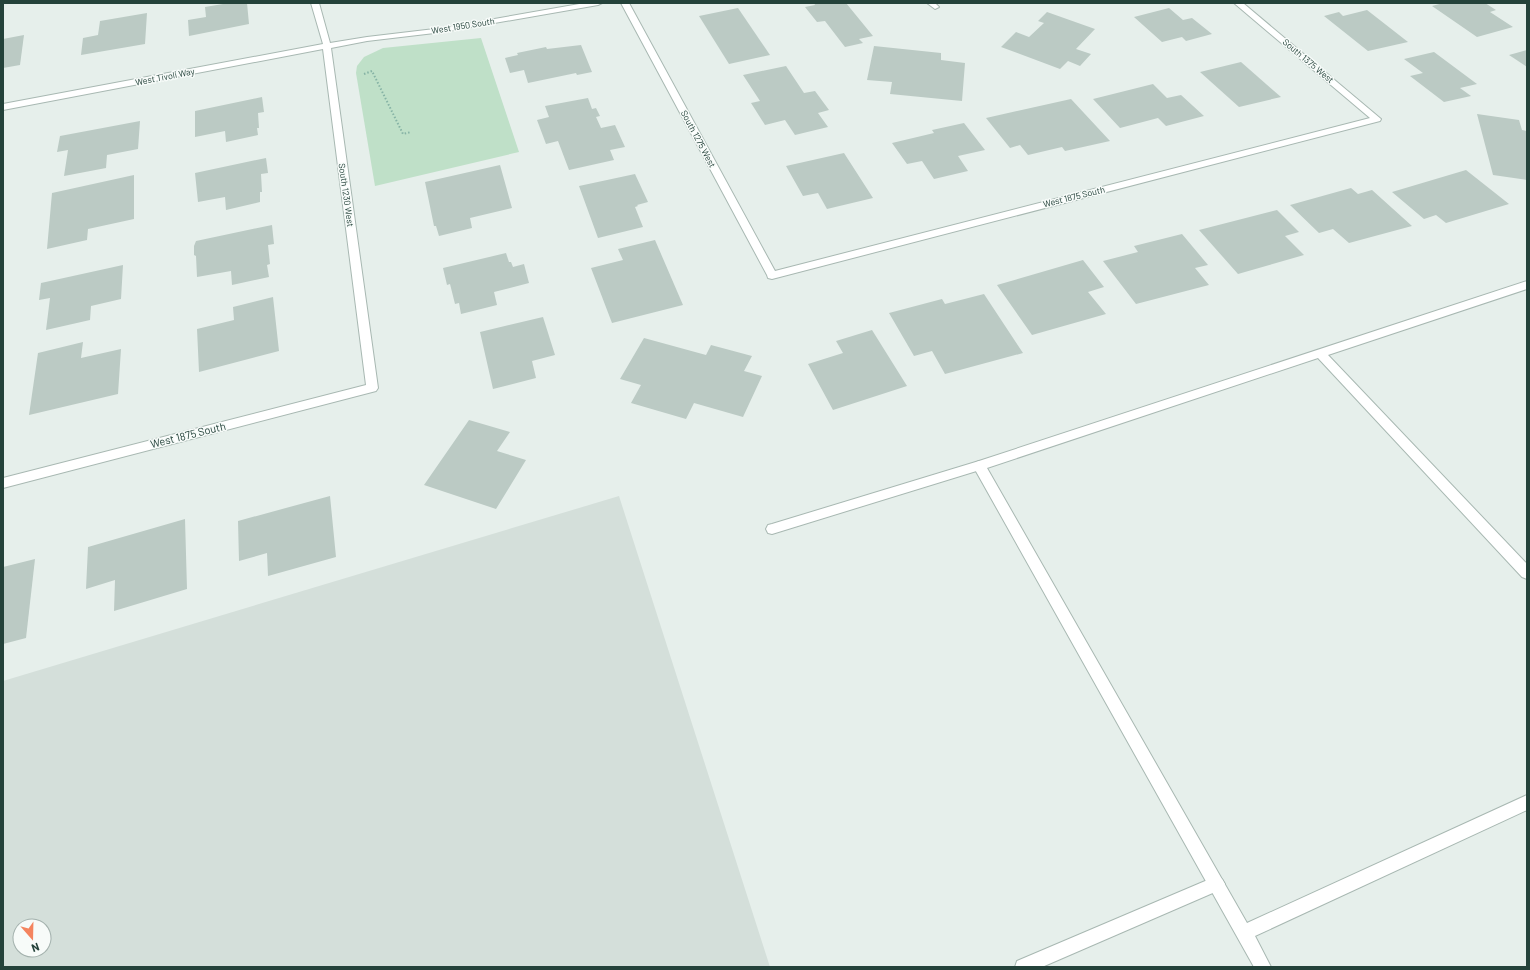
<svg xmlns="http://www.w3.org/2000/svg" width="1530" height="970" font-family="Barlow,sans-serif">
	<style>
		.built { fill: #d4dfda; fill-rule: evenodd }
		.green { fill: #bfe0c8 }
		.building { fill: #bbcac4 }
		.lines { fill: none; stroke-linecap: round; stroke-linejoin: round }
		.lane-casing { stroke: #a8b8b2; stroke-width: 2 }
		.street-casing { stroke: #a8b8b2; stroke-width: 2 }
		.path { stroke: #86b3a5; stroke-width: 2; stroke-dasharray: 1.5 2; stroke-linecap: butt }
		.lane { fill: #fff; fill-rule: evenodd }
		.street { fill: #fff; fill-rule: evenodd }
		.labels { text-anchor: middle; stroke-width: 3; stroke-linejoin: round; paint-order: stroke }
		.far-street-label { font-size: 9px; fill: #24423a; stroke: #f7fbf9 }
		.street-label { font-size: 11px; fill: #24423a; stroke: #f7fbf9 }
	</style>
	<rect width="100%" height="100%" fill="#e6efeb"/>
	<path class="built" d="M619,496l151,471h-767v-286zM20,926h24v24h-24z"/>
	<polygon class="green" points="481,38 519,152 375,186 356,73 357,66 364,57 383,48"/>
	<g class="building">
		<polygon points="229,3 247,3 249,24 189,36 188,20 206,17 205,7"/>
		<polygon points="814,3 846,3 873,36 859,39 863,43 845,47 825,21 817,22 805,7 815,5"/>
		<polygon points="1443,3 1485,3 1496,10 1490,12 1513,27 1477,37 1432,6"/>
		<polygon points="738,8 770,55 729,64 699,16"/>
		<polygon points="1169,8 1183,20 1192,18 1212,34 1186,41 1182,37 1162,42 1134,17"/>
		<polygon points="1367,10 1408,42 1368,51 1324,16 1339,12 1343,16"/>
		<polygon points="1047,12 1095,29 1076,49 1091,54 1080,66 1068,61 1060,69 1001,47 1016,32 1029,37 1044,23 1038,21"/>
		<polygon points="147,13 145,44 81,55 83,38 98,35 100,21"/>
		<polygon points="24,35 20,65 3,68 3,39"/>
		<polygon points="581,45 592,72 577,75 576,73 528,83 524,70 510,73 505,58 518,55 517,53 546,47 547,49"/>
		<polygon points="874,46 941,53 941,60 965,63 962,101 890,94 892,82 867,80"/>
		<polygon points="1527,50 1527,67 1509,55"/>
		<polygon points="1434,52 1477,84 1460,88 1471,96 1444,102 1410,76 1423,73 1404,59"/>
		<polygon points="1241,62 1281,97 1239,107 1200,72"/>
		<polygon points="786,66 804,93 815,91 829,110 818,113 828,127 795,135 785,120 765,125 751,103 760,101 743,75"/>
		<polygon points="1153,84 1167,98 1181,95 1204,116 1166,126 1158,118 1120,128 1093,99"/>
		<polygon points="262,97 264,112 258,113 259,128 257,128 258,135 226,142 225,131 195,137 195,111"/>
		<polygon points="588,98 592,109 596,108 600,116 596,117 601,128 615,125 625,147 610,150 614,160 569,170 558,141 546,144 537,120 549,117 545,106"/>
		<polygon points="1071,99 1110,141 1065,151 1062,147 1028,155 1020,145 1010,148 986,118"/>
		<polygon points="1477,114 1519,120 1522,130 1527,131 1527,180 1493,175"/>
		<polygon points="140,121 138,149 107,155 106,168 64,176 68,150 57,152 60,136"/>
		<polygon points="964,123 985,150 958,156 968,171 934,179 922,161 907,164 892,143 934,133 932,130"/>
		<polygon points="844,153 873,198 827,209 818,193 803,196 786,166"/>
		<polygon points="266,158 268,173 261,174 262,192 260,192 260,202 226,210 225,197 198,202 195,173"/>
		<polygon points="500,165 512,208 470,218 472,228 439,236 436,226 434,226 425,182"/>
		<polygon points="1466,170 1509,204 1446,223 1436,215 1424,219 1392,192"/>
		<polygon points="635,174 648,202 637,205 638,206 635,207 643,227 598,238 579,186"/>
		<polygon points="134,175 134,219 88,229 87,240 47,249 52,193"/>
		<polygon points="1351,188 1358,194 1372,190 1412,226 1349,243 1333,229 1319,233 1290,205"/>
		<polygon points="1277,210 1299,232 1285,236 1304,255 1238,274 1199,230"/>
		<polygon points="272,225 274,244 268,245 270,264 267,265 269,277 232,285 231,271 197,277 196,256 194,255 194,246 196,241"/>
		<polygon points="1182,234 1208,265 1195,268 1209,285 1136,304 1103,261 1138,252 1134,246"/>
		<polygon points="655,240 683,305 612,323 591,268 623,260 618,249"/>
		<polygon points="506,253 509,262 511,262 513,267 524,264 529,283 494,292 497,305 461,314 459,303 455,304 450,284 447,285 443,268"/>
		<polygon points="1083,260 1104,287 1088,292 1106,314 1032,335 997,285"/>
		<polygon points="123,265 121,299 91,306 90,320 46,330 50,298 39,300 41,283"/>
		<polygon points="984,294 1023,353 945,374 932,351 914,356 889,313 942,299 945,304"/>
		<polygon points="273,297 279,351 199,372 197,329 234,320 233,307"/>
		<polygon points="543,317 555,355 532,361 536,378 493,389 480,332"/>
		<polygon points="872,330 907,386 833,410 808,364 843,353 836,341"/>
		<polygon points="644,338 706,355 711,345 752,356 744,371 762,376 743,417 694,403 686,419 631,403 641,385 620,379"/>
		<polygon points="83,342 81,358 121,349 118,394 29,415 38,353"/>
		<polygon points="469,420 510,432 497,451 526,460 496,509 424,485"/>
		<polygon points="330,496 336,557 268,576 267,553 239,561 238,521"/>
		<polygon points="185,519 187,589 114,611 115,580 86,589 88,547"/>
		<polygon points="35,559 26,638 3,644 3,567"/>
	</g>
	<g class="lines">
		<defs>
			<g id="lane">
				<polygon points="979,461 983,463 985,466 983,469 772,534 768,533 766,529 768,525 772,524"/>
				<polygon points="1217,876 1222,879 1225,884 1222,889 1042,967 1015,967 1017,961"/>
			</g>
			<g id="street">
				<polygon points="311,3 319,3 330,43 367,37 443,28 585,3 602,3 598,5 443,32 367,41 331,48 378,388 376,391 3,488 3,478 366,385 323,49 3,110 3,104 323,44"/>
				<polygon points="621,3 629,3 775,271 1370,118 1234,3 1243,3 1381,119 1380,121 772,279 768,278 767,275"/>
				<polygon points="927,3 935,3 939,7 935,9"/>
				<polygon points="1527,281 1527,289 1328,355 1527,564 1527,579 1522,577 1318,358 987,468 1247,923 1527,795 1527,810 1255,936 1271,967 1254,967 973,466 975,463 979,461"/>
			</g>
		</defs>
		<use href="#lane" class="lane-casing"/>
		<use href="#street" class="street-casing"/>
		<polyline class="path" points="364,74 372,71 403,134 411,132"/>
		<use href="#lane" class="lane"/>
		<use href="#street" class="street"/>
	</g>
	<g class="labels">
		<g class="far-street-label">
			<text transform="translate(463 26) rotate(-9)" y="3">West 1950 South</text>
			<text transform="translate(1308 61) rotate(40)" y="3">South 1375 West</text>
			<text transform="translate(165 77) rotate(-11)" y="3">West Tivoli Way</text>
			<text transform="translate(698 139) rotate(62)" y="3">South 1275 West</text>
			<text transform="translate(346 195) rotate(82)" y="3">South 1230 West</text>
			<text transform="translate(1074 197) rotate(-14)" y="3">West 1875 South</text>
		</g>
		<g class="street-label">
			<text transform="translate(188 435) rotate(-14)" y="4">West 1875 South</text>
		</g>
	</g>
	<rect width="1530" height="970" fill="none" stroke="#24423a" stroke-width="8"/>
	<g transform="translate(32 938) rotate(160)"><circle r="19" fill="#f7fbf9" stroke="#a3b1ad"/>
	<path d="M0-3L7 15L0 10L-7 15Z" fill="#f4845f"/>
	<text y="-6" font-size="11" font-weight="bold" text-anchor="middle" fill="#24423a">N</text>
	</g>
</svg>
